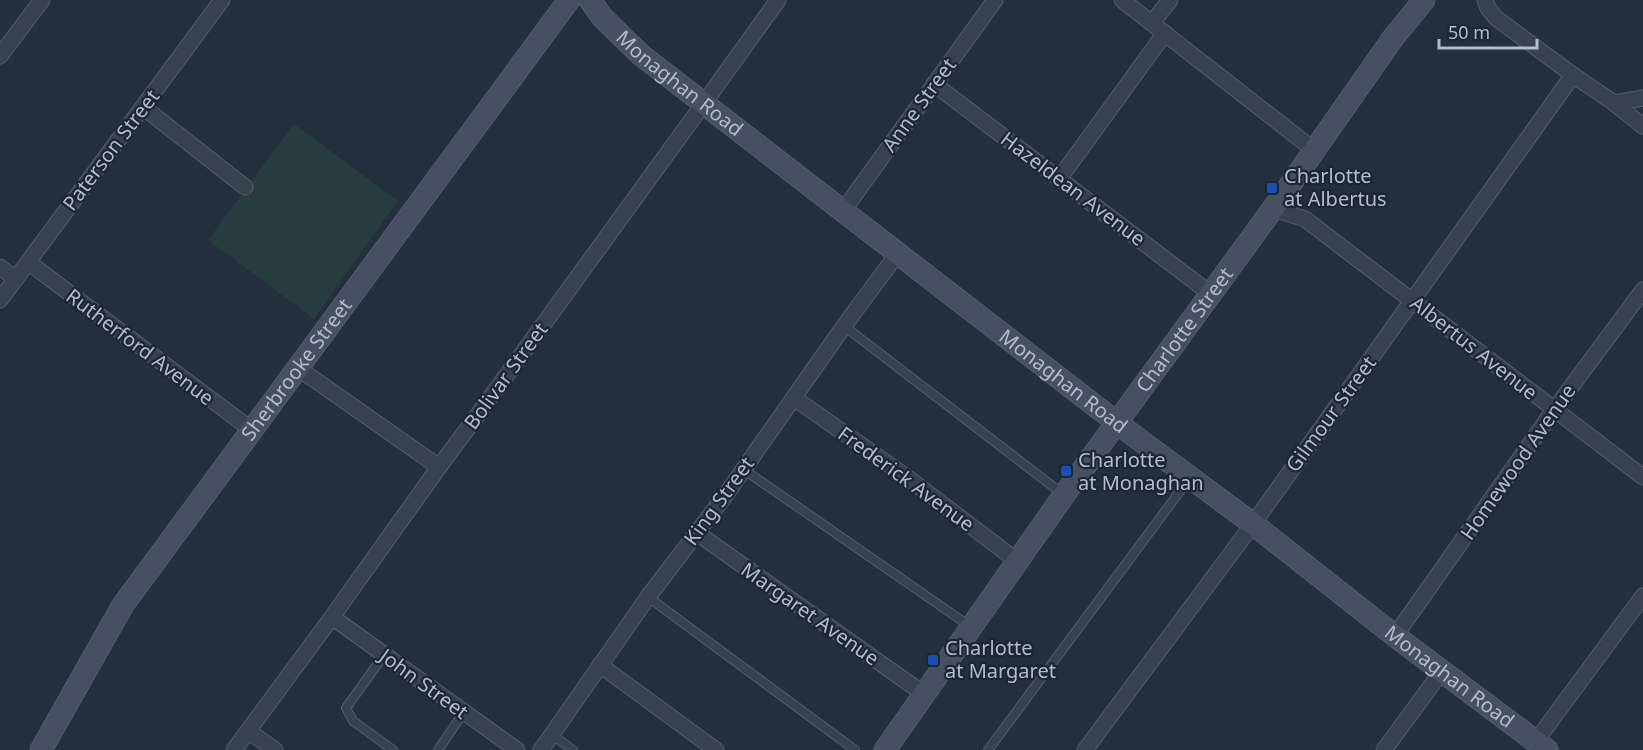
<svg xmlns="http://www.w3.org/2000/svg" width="1643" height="750" font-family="'Noto Sans',sans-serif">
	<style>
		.park { fill: #263c3f }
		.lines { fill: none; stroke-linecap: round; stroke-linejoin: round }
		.lane-casing { stroke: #565f6c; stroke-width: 10 }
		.street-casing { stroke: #565f6c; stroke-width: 17 }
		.secondary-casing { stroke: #565f6c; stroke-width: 23 }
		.lane { stroke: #38414e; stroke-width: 8 }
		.street { stroke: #38414e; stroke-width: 15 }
		.secondary { stroke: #465061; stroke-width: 21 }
		.transit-dot { fill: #1a4fb4; stroke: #1d2633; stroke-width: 2 }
		.labels { text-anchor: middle; stroke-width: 4.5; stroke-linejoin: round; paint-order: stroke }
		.street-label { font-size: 20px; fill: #b4bcc9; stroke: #1d2633 }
		.poi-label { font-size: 20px; fill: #b4bcc9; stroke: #1d2633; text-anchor: start }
	</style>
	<rect width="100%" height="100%" fill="#242f3e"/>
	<polygon class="park" points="294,124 398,201 314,319 208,240"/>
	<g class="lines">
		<defs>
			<g id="lane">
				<polyline points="844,326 1064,495"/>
				<polyline points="743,469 971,627"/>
				<polyline points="648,597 855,750"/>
				<polyline points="384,655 346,708 353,721 393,750"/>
				<polyline points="551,734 573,750"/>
				<polyline points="438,750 464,712"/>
				<polyline points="988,750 1189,479"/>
			</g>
			<g id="street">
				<polyline points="1122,0 1314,150"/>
				<polyline points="1485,0 1488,8 1496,18 1573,75 1614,103 1643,126"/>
				<polyline points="1152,23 1170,0"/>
				<polyline points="0,56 42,0"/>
				<polyline points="934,84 1211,294"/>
				<polyline points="1614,103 1643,98"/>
				<polyline points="143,107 245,187"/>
				<polyline points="1059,179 1165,33"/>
				<polyline points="1273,209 1305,219 1643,477"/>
				<polyline points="843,211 995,0"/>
				<polyline points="28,262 253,431"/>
				<polyline points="0,267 16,279"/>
				<polyline points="0,300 222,0"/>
				<polyline points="298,368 439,467"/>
				<polyline points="794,398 908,478 1017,561"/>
				<polyline points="697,533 924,694"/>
				<polyline points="332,617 517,750"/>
				<polyline points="1395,636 1554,410 1643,290"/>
				<polyline points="600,665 716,750"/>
				<polyline points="248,731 275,750"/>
				<polyline points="1536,741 1643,596"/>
				<polyline points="234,750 332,617 439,467 474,420 712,92 778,0"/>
				<polyline points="541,750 648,597 727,493 844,326 898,253"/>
				<polyline points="1085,750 1253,524 1573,75"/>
				<polyline points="1384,750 1442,671"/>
			</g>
			<g id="secondary">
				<path id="s1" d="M590,0l12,17 39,38 488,377 124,92 142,112 152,114"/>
				<path id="s2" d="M41,750l82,-145 446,-605"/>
				<path id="s3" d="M885,750l179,-255 224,-307 105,-150 31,-38"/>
			</g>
		</defs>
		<use href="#lane" class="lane-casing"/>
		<use href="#street" class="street-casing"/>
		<use href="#secondary" class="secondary-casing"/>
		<use href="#lane" class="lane"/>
		<use href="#street" class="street"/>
		<use href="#secondary" class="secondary"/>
	</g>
	<g class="transit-dot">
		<rect x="1266" y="182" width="12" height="12" rx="3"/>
		<rect x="1060" y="465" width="12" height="12" rx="3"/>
		<rect x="927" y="654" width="12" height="12" rx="3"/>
	</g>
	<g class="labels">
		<g class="street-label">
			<text dy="7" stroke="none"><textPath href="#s1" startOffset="123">Monaghan Road</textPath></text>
			<text transform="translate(919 105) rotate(-54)" y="7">Anne Street</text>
			<text transform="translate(111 150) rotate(-53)" y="7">Paterson Street</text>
			<text transform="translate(1073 189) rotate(37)" y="7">Hazeldean Avenue</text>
			<text dy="7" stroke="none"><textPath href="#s3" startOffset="516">Charlotte Street</textPath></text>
			<text transform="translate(140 347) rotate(37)" y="7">Rutherford Avenue</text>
			<text transform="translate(1474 348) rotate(38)" y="7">Albertus Avenue</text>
			<text dy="7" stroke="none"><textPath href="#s2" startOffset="459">Sherbrooke Street</textPath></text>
			<text transform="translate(506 376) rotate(-54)" y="7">Bolivar Street</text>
			<text dy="7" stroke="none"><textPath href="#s1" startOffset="609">Monaghan Road</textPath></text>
			<text transform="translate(1331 414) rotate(-54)" y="7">Gilmour Street</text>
			<text transform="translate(1518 462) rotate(-55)" y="7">Homewood Avenue</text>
			<text transform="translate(906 479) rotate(36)" y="7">Frederick Avenue</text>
			<text transform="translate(719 501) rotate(-54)" y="7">King Street</text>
			<text transform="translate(810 614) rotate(35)" y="7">Margaret Avenue</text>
			<text dy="7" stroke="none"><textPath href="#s1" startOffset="1095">Monaghan Road</textPath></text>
			<text transform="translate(424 684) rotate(36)" y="7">John Street</text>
		</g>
		<g class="poi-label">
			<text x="1284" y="183">Charlotte<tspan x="1284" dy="23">at Albertus</tspan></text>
			<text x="1078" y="467">Charlotte<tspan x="1078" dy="23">at Monaghan</tspan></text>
			<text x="945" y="655">Charlotte<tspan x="945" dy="23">at Margaret</tspan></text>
		</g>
	</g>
	<path d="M1439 39v9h98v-9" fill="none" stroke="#b4bcc9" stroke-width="3"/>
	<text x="1448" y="39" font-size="18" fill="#b4bcc9" stroke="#1d2633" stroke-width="4.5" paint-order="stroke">50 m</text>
</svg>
